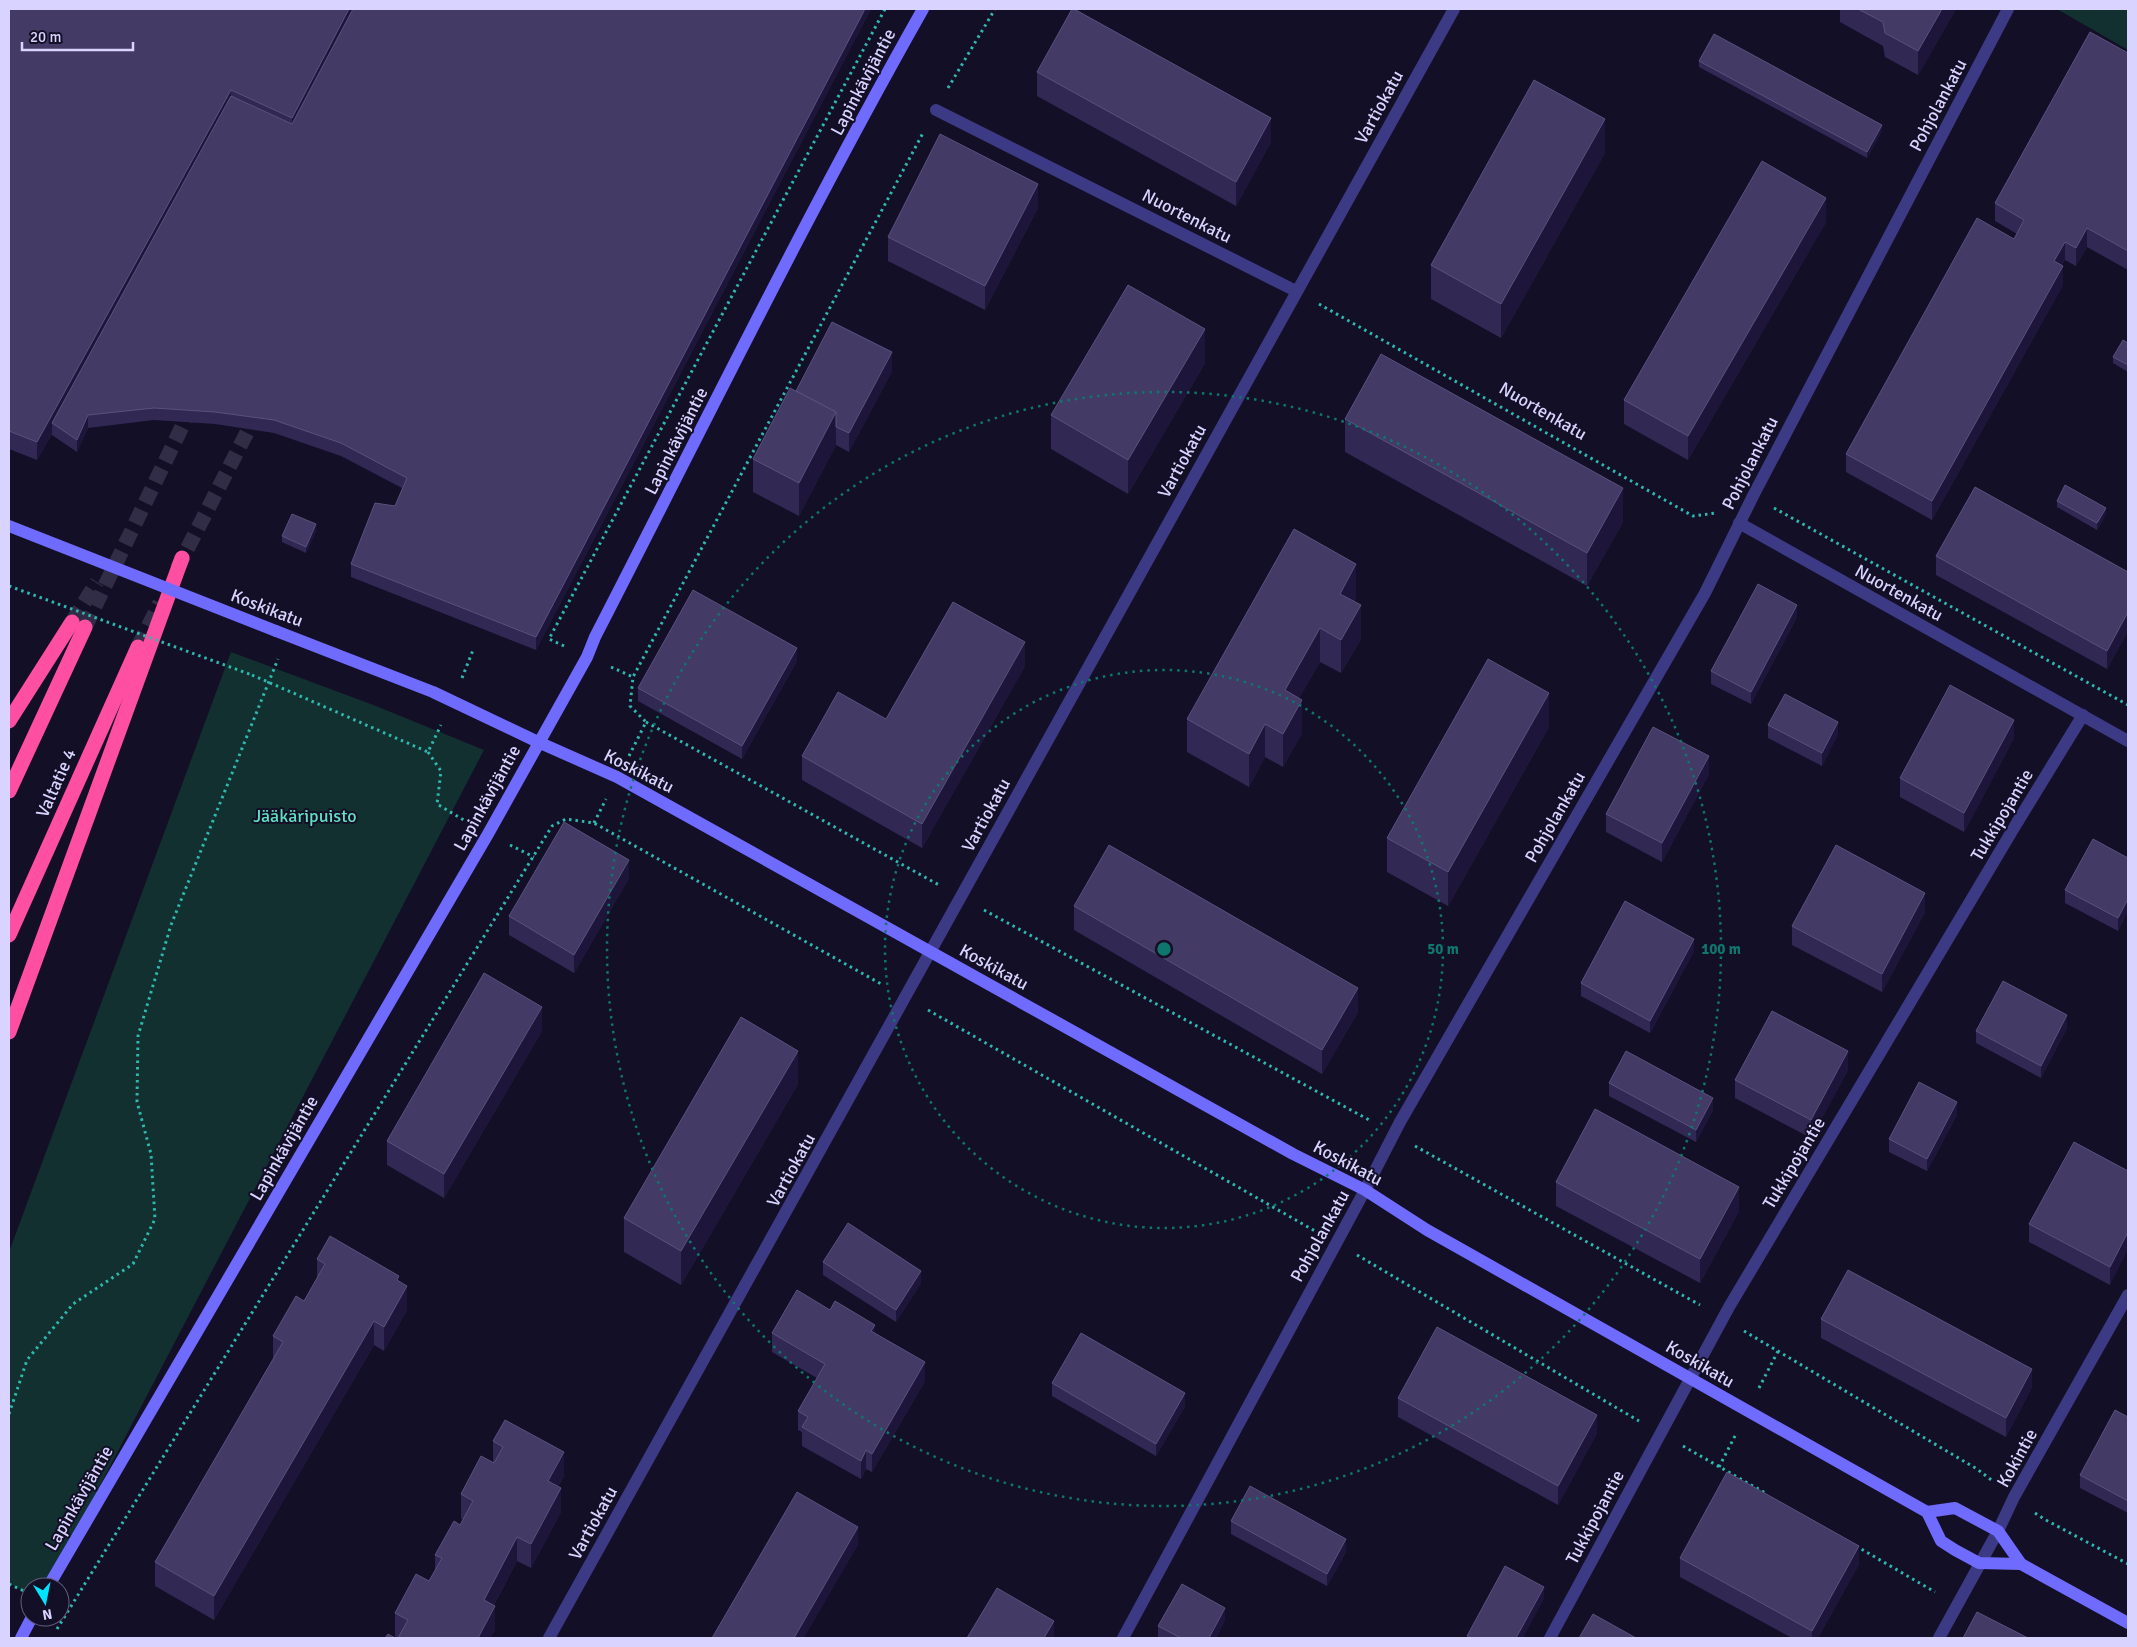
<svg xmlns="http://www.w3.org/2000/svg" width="2137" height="1647" font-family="Signika,sans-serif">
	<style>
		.green { fill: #12302f }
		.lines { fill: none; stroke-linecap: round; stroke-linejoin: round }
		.highway-tunnel { stroke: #312d47; stroke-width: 15; stroke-dasharray: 15 8; stroke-linecap: butt }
		.path { stroke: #2fb8b0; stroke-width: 3; stroke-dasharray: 2.5 4; stroke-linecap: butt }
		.lane { stroke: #3d3a85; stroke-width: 12 }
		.street { stroke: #3d3a85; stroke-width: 12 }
		.secondary { stroke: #6f6bff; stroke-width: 12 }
		.highway { stroke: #ff4fa3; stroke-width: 15 }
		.path-bridge { stroke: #2fb8b0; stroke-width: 3; stroke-dasharray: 2.5 4; stroke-linecap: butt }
		.secondary-bridge { stroke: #6f6bff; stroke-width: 12 }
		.wall { fill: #312854 }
		.shaded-wall { fill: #1d163a }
		.building { fill: #433a66; stroke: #5a527e }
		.ring { fill: none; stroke: #0f766e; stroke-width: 2.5; stroke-dasharray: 2.5 5 }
		.labels { text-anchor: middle; stroke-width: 4; stroke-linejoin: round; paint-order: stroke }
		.street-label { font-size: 18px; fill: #d9d4ff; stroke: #130f26 }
		.park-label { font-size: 18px; fill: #5fe0c0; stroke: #130f26 }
		.centre { fill: #0f766e; stroke: #130f26; stroke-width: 2.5 }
		.ring-label { font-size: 15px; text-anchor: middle; font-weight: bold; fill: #0f766e; stroke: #130f26; stroke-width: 4; stroke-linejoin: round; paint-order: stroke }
	</style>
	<rect width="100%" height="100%" fill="#130f26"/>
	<g class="green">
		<polygon points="2057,9 2128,9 2128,50"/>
		<polygon points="231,652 376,706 484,750 47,1587 30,1587 30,1594 9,1584 9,1252"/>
	</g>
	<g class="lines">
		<g class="highway-tunnel">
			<polyline points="177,569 258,411"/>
			<polyline points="72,622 97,582"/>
			<polyline points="85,627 193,404"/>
			<polyline points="138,647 160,603"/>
		</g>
		<g class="path">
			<polyline points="948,88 995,9"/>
			<polyline points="1319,304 1693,516 1716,513"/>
			<polyline points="1774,508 2128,705"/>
			<polyline points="564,646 549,639 885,9"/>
			<polyline points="611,667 633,677"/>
			<polyline points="252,675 428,752 441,725"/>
			<polyline points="462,678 473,650"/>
			<polyline points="646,722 939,885"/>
			<polyline points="428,752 441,771 437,804 467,822"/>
			<polyline points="629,756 646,722 630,706 633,677 923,133"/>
			<polyline points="594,823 606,799"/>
			<polyline points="510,845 534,857"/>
			<polyline points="984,910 1371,1121"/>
			<polyline points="928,1010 1315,1231"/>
			<polyline points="1415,1146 1700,1305"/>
			<polyline points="1357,1255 1639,1421"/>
			<polyline points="1744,1331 1977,1469 1994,1482"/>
			<polyline points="1759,1388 1778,1351"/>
			<polyline points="9,1414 27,1360 73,1304 133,1264 155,1219 151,1154 137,1102 138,1036 171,925 278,659"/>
			<polyline points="1683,1446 1767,1494"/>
			<polyline points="1719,1467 1736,1434"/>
			<polyline points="2035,1513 2044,1519 2128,1564"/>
			<polyline points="1856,1546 1935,1592"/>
			<polyline points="9,1584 24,1591"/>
			<polyline points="57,1629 552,826 566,819 594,823 883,985"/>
		</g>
		<g class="lane">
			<polyline points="936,110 1296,291"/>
			<polyline points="2018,821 2083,715"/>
		</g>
		<g class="street">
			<polyline points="1739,523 2128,741"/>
			<polyline points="549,1638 1454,9"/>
			<polyline points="1123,1638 1365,1190 1400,1122 1705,593 1753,496 2008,9"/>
			<polyline points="1550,1638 1729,1307 2018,821"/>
			<polyline points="1939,1638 1998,1531 2014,1497 2128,1295"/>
		</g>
		<g class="secondary">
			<polyline points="276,631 433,692 538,742 617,777 1293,1154 1365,1190 1427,1230 1927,1512 1941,1541 1955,1550 1979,1563 2021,1564"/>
			<polyline points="1927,1512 1955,1508 1998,1531 2021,1564 2128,1623"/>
			<path d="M48,1587l440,-753 99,-177 8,-20c108,-210 212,-423 328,-628"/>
			<polyline points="21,1638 32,1617"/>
		</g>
		<g class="highway">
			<polyline points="9,721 72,622"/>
			<polyline points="9,791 85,627"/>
			<polyline points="9,935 138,647"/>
			<polyline points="9,1032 182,558"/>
		</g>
		<polyline class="path-bridge" points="9,586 252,675"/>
		<polyline class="secondary-bridge" points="9,526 276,631"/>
	</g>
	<g class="wall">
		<polygon points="9,9 871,9 536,650 351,577 351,564 395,506 402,488 341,456 274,433 215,424 154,420 88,428 77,452 52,435 52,434 37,460 9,449"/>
		<polygon points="1840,9 1956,9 1918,75 1885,57 1883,46 1840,22"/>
		<polygon points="2128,53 2128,270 2087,247 2076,266 2065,260 2062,265 2063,285 1932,520 1846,472 1846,454 2014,239 2017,234 1995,221 1995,203"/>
		<polygon points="1699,61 1882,131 1867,158 1699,67"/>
		<polygon points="1037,72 1271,142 1236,206 1037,96"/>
		<polygon points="1605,153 1501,338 1431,299 1431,265"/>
		<polygon points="1038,208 985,310 888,261 888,237"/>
		<polygon points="1826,222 1688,460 1624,424 1624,400"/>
		<polygon points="2128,343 2128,372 2113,363 2113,357"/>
		<polygon points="1205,363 1128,494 1051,449 1051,415"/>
		<polygon points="892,371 849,452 836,445 799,516 753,492 753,459 796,391"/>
		<polygon points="1345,419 1623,522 1587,586 1345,452"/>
		<polygon points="2057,501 2106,514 2097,530 2057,507"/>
		<polygon points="316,531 306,553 282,542 282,536"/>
		<polygon points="1936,556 2128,572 2128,631 2107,669 1936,575"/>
		<polygon points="1356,597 1354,602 1361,639 1341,673 1320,662 1299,698 1302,733 1283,767 1265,757 1249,787 1187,752 1187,719"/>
		<polygon points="1797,617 1751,704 1711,684 1711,671"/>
		<polygon points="797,661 742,759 638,701 638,688"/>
		<polygon points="1025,666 922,848 802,780 802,756"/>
		<polygon points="1768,725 1838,734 1822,766 1768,738"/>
		<polygon points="1549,727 1448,906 1387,872 1387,838"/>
		<polygon points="2014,738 1964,832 1900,797 1900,778"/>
		<polygon points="1709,774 1662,862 1606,832 1606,814"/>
		<polygon points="2128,858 2128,911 2118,931 2065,903 2065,890"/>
		<polygon points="629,878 574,973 509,935 509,916"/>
		<polygon points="1074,906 1358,1012 1322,1074 1074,930"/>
		<polygon points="1925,912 1882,992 1792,945 1792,926"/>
		<polygon points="1694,951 1650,1033 1581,996 1581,983"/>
		<polygon points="2067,1028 2041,1078 1976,1043 1976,1031"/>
		<polygon points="542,1031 444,1198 387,1165 387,1141"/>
		<polygon points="1848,1070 1811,1138 1735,1098 1735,1080"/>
		<polygon points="1609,1083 1713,1110 1696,1142 1609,1096"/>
		<polygon points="798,1084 681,1285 624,1252 624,1218"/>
		<polygon points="1957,1115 1927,1171 1889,1152 1889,1139"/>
		<polygon points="2128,1171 2110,1285 2029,1242 2029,1224"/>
		<polygon points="1556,1182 1739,1211 1700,1283 1556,1206"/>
		<polygon points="317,1259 399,1281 407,1310 384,1351 374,1345 214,1620 155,1586 155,1562 273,1360 273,1336 304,1301 317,1279"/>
		<polygon points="823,1262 921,1283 896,1322 823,1275"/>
		<polygon points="830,1310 875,1333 925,1381 872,1472 866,1469 861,1479 802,1446 802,1432 798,1430 798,1411 817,1378 772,1352 772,1333"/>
		<polygon points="1821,1319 2032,1387 2006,1437 1821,1338"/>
		<polygon points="1052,1383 1185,1406 1156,1456 1052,1396"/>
		<polygon points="1398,1398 1597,1433 1558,1505 1398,1417"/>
		<polygon points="2128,1417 2128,1513 2080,1488 2080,1475"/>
		<polygon points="493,1441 564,1476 558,1487 561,1512 531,1568 517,1561 494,1605 495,1630 490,1638 398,1638 395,1637 395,1613 429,1581 435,1570 435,1555 460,1525 463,1520 461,1518 461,1494 493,1463"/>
		<polygon points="1231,1521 1346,1552 1327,1586 1231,1534"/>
		<polygon points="1680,1558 1859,1564 1818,1638 1792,1638 1680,1577"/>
		<polygon points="1225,1620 1216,1638 1158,1638 1158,1626"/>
	</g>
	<g class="shaded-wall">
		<polygon points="349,9 359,9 292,136 292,118"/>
		<polygon points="865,9 871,9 536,650 536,637"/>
		<polygon points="1942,9 1956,9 1918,75 1918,51"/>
		<polygon points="231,90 231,109 52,423 52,434 37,460 37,442"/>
		<polygon points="1271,118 1271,142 1236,206 1236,182"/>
		<polygon points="1605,119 1605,153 1501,338 1501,304"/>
		<polygon points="1882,125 1882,131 1867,158 1867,152"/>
		<polygon points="1038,184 1038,208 985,310 985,286"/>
		<polygon points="1826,198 1826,222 1688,460 1688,436"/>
		<polygon points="2087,228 2087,247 2076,266 2076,248"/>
		<polygon points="2065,242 2065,260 2054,279 2054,261"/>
		<polygon points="2063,266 2063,285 1932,520 1932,501"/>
		<polygon points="1205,329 1205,363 1128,494 1128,460"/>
		<polygon points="892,352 892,371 849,452 849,433"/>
		<polygon points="836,412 836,445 799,516 799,483"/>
		<polygon points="88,415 88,428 77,452 77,440"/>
		<polygon points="1623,488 1623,522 1587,586 1587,553"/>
		<polygon points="2106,508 2106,514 2097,530 2097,523"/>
		<polygon points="316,524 316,531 306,553 306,547"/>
		<polygon points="1356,564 1356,597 1340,627 1340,594"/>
		<polygon points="1361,605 1361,639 1341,673 1341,640"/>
		<polygon points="1797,605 1797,617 1751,704 1751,692"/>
		<polygon points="2128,612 2128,631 2107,669 2107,651"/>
		<polygon points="1320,628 1320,662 1285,723 1285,690"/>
		<polygon points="1025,642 1025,666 922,848 922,824"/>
		<polygon points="797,648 797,661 742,759 742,746"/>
		<polygon points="1549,693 1549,727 1448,906 1448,872"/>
		<polygon points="1302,700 1302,733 1283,767 1283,734"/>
		<polygon points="2014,720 2014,738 1964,832 1964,813"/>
		<polygon points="1838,722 1838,734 1822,766 1822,753"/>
		<polygon points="1265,724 1265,757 1249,787 1249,754"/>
		<polygon points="1709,756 1709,774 1662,862 1662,843"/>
		<polygon points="629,860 629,878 574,973 574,955"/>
		<polygon points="1925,893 1925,912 1882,992 1882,974"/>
		<polygon points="2128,899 2128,911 2118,931 2118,918"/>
		<polygon points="1694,939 1694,951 1650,1033 1650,1021"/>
		<polygon points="1358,988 1358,1012 1322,1074 1322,1050"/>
		<polygon points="542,1007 542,1031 444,1198 444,1174"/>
		<polygon points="2067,1015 2067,1028 2041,1078 2041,1066"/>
		<polygon points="798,1051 798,1084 681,1285 681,1251"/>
		<polygon points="1848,1051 1848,1070 1811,1138 1811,1120"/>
		<polygon points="1713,1098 1713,1110 1696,1142 1696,1130"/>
		<polygon points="1957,1102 1957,1115 1927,1171 1927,1159"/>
		<polygon points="1739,1187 1739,1211 1700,1283 1700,1259"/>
		<polygon points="2128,1232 2128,1250 2110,1285 2110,1267"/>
		<polygon points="921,1271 921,1283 896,1322 896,1310"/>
		<polygon points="407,1286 407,1310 384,1351 384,1327"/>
		<polygon points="374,1321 374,1345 214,1620 214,1596"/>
		<polygon points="875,1325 875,1343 871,1331"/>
		<polygon points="925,1362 925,1381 872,1472 872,1454"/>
		<polygon points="2032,1369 2032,1387 2006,1437 2006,1418"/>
		<polygon points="1185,1393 1185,1406 1156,1456 1156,1444"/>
		<polygon points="1597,1415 1597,1433 1558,1505 1558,1486"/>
		<polygon points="866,1450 866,1469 861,1479 861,1461"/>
		<polygon points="564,1452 564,1476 548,1505 548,1481"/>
		<polygon points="561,1488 561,1512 531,1568 531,1544"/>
		<polygon points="858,1527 858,1545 804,1638 794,1638"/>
		<polygon points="517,1537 517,1561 484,1623 484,1600"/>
		<polygon points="1346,1539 1346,1552 1327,1586 1327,1574"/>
		<polygon points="1859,1546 1859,1564 1818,1638 1812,1638 1812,1631"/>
		<polygon points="1544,1587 1544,1599 1523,1638 1516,1638"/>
		<polygon points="495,1606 495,1630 490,1638 478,1638"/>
		<polygon points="1225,1608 1225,1620 1216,1638 1209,1638"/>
		<polygon points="1054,1621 1054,1638 1044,1638"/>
	</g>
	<g class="building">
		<polygon points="9,9 349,9 292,118 231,90 37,442 9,431"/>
		<polygon points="353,9 865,9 536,637 351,564 375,503 395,506 407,478 341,443 274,420 215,412 154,408 88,415 77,440 52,423 231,96 292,124"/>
		<polygon points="1072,9 1074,9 1271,118 1236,182 1037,72"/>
		<polygon points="1858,9 1942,9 1918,51 1885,33 1883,22"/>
		<polygon points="2090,32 2128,53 2128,251 2087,228 2076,248 2065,242 2054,261 2063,266 1932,501 1846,454 1977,218 2014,239 2024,220 1995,203"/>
		<polygon points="1714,34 1882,125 1867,152 1699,61"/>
		<polygon points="1534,80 1605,119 1501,304 1431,265"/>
		<polygon points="940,134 1038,184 985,286 888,237"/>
		<polygon points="1762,161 1826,198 1688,436 1624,400"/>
		<polygon points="1128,285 1205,329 1128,460 1051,415"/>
		<polygon points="832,322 892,352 849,433 836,427 836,412 796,391"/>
		<polygon points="2123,340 2128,343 2128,365 2113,357"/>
		<polygon points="1381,354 1623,488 1587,553 1345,419"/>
		<polygon points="790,388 836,412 799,483 753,459"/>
		<polygon points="2065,485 2106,508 2097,523 2057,501"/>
		<polygon points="1975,487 2128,572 2128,612 2107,651 1936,556"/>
		<polygon points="292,514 316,524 306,547 282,536"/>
		<polygon points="1294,529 1356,564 1340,594 1361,605 1341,640 1320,628 1285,690 1302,700 1283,734 1265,724 1249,754 1187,719"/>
		<polygon points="1758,584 1797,605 1751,692 1711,671"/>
		<polygon points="693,590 797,648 742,746 638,688"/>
		<polygon points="953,602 1025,642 922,824 802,756 838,692 886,719"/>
		<polygon points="1488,659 1549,693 1448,872 1387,838"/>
		<polygon points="1950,685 2014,720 1964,813 1900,778"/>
		<polygon points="1785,694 1838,722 1822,753 1768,725"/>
		<polygon points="1653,727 1709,756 1662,843 1606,814"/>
		<polygon points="564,822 629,860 574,955 509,916"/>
		<polygon points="2093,839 2128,858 2128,899 2118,918 2065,890"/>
		<polygon points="1109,845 1358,988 1322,1050 1074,906"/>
		<polygon points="1836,845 1925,893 1882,974 1792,926"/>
		<polygon points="1625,901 1694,939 1650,1021 1581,983"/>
		<polygon points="484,973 542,1007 444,1174 387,1141"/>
		<polygon points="2003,981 2067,1015 2041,1066 1976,1031"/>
		<polygon points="1772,1011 1848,1051 1811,1120 1735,1080"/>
		<polygon points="741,1017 798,1051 681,1251 624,1218"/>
		<polygon points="1626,1051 1713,1098 1696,1130 1609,1083"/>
		<polygon points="1919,1082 1957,1102 1927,1159 1889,1139"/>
		<polygon points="1595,1109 1739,1187 1700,1259 1556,1182"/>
		<polygon points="2074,1142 2128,1171 2128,1232 2110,1267 2029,1224"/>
		<polygon points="848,1223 921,1271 896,1310 823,1262"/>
		<polygon points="330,1236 399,1276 397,1280 407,1286 384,1327 374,1321 214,1596 155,1562 283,1342 273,1336 296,1296 304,1301 325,1264 317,1259"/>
		<polygon points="1848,1270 2032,1369 2006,1418 1821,1319"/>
		<polygon points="797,1290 830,1310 835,1301 875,1325 871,1331 925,1362 872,1454 866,1450 861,1461 802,1427 808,1417 798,1411 825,1364 772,1333"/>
		<polygon points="1437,1327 1597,1415 1558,1486 1398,1398"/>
		<polygon points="1081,1333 1185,1393 1156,1444 1052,1383"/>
		<polygon points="2115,1410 2128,1417 2128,1501 2080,1475"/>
		<polygon points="505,1420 564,1452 548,1481 561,1488 531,1544 517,1537 484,1600 495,1606 478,1638 398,1638 408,1620 395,1613 416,1574 429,1581 442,1558 435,1555 454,1521 460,1525 473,1501 461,1494 481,1456 494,1463 503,1447 493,1441"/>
		<polygon points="1727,1472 1859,1546 1812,1631 1680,1558"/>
		<polygon points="1250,1486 1346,1539 1327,1574 1231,1521"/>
		<polygon points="797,1492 858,1527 794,1638 712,1638"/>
		<polygon points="1505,1566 1544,1587 1516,1638 1472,1638 1467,1636"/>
		<polygon points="1182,1584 1225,1608 1209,1638 1181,1638 1158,1626"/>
		<polygon points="997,1588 1054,1621 1044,1638 967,1638"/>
		<polygon points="1977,1612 2028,1638 1963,1638"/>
		<polygon points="1593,1614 1636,1638 1579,1638"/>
		<polygon points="388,1634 395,1638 385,1638"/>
	</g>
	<g class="ring">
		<circle cx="1164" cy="949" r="279"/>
		<circle cx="1164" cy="949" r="557"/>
	</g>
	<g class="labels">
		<g class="street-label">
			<text transform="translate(863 82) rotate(-62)" y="6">Lapinkävijäntie</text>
			<text transform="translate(1938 105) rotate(-62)" y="6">Pohjolankatu</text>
			<text transform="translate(1379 107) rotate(-61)" y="6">Vartiokatu</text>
			<text transform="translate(1187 216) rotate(27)" y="6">Nuortenkatu</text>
			<text transform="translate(1543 411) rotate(30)" y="6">Nuortenkatu</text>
			<text transform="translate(676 441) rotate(-63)" y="6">Lapinkävijäntie</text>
			<text transform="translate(1182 461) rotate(-61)" y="6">Vartiokatu</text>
			<text transform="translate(1750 463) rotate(-63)" y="6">Pohjolankatu</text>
			<text transform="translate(1899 593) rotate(29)" y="6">Nuortenkatu</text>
			<text transform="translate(267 608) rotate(21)" y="6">Koskikatu</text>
			<text transform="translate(639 771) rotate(27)" y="6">Koskikatu</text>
			<text transform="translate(56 783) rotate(-66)" y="6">Valtatie 4</text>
			<text transform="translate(487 798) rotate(-61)" y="6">Lapinkävijäntie</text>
			<text transform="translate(986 815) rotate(-61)" y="6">Vartiokatu</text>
			<text transform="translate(2002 815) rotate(-59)" y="6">Tukkipojantie</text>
			<text transform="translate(1555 817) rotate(-60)" y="6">Pohjolankatu</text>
			<text transform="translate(994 967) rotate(29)" y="6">Koskikatu</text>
			<text transform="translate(284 1148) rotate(-60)" y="6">Lapinkävijäntie</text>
			<text transform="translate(1348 1163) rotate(28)" y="6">Koskikatu</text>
			<text transform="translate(1794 1163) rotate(-59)" y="6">Tukkipojantie</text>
			<text transform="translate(791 1170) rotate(-61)" y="6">Vartiokatu</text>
			<text transform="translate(1320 1236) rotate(-61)" y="6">Pohjolankatu</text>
			<text transform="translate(1700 1364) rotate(30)" y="6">Koskikatu</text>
			<text transform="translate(2017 1458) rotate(-61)" y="6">Kokintie</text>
			<text transform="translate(79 1498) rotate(-60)" y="6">Lapinkävijäntie</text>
			<text transform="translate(1595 1517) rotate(-62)" y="6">Tukkipojantie</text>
			<text transform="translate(593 1523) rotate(-61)" y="6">Vartiokatu</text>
		</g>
		<g class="park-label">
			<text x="305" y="822">Jääkäripuisto</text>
		</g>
	</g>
	<circle cx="1164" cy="949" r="8" class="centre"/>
	<g class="ring-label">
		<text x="1443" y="954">50 m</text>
		<text x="1721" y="954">100 m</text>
	</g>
	<rect width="2137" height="1647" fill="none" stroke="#d9d4ff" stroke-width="20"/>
	<g transform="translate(45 1602) rotate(170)"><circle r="24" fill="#130f26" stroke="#625e7d"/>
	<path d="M0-4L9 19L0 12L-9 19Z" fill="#00e5ff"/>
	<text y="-8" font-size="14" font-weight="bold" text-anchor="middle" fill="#d9d4ff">N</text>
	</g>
	<path d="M22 42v8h111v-8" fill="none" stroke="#d9d4ff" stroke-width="2.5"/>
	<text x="30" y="42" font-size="15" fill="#d9d4ff" stroke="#130f26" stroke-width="4" paint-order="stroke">20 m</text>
</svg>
